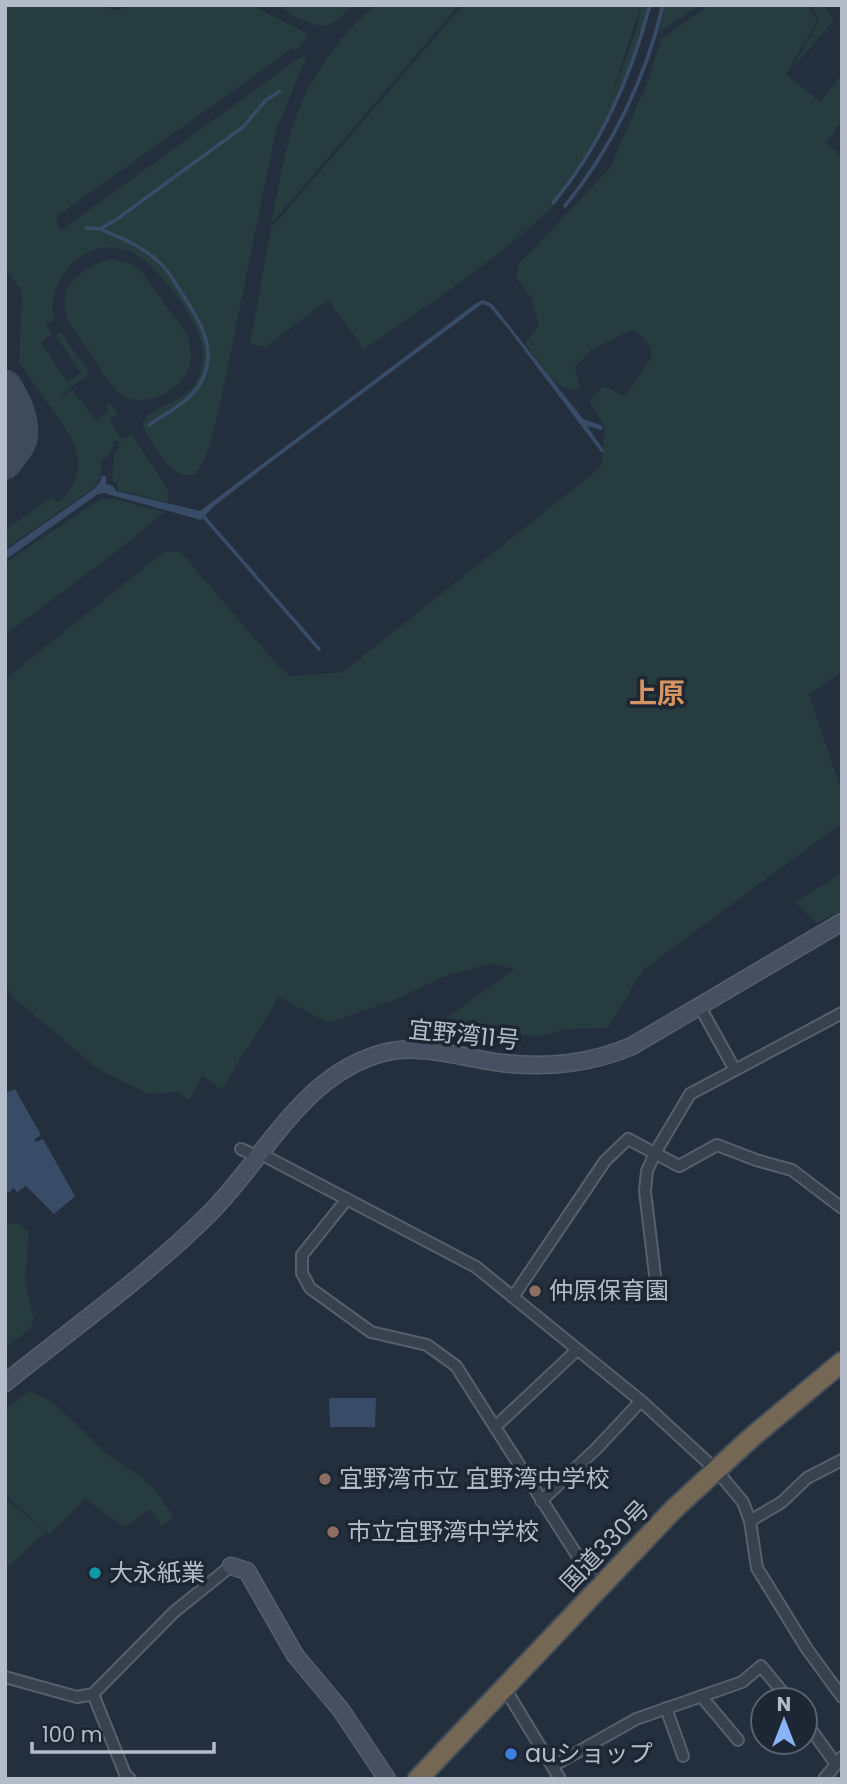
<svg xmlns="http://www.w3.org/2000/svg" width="847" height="1784" font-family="Poppins,'Noto Sans JP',sans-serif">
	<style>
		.green { fill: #263c3f }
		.water { fill: #394c67 }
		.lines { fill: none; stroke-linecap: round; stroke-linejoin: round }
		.stream { stroke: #394c67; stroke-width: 3.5 }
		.taxiway { stroke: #3f4a5a; stroke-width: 33 }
		.street-casing { stroke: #565f6c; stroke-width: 14 }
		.secondary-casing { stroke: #565f6c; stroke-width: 19 }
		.highway-casing { stroke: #434c59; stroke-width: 23 }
		.street { stroke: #38414e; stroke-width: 10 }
		.secondary { stroke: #465061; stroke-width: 16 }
		.highway { stroke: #746855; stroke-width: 19 }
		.education-dot { fill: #8d6e63; stroke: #1d2633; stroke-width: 2.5 }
		.culture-dot { fill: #0f9aa8; stroke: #1d2633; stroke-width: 2.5 }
		.shop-dot { fill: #3f7fe0; stroke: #1d2633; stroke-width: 2.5 }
		.labels { text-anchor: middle; stroke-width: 7; stroke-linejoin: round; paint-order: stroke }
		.street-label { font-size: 24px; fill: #b4bcc9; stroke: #1d2633 }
		.poi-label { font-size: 24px; fill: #b4bcc9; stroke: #1d2633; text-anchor: start }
		.quarter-label { font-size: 28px; font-weight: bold; fill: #d59563; stroke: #1d2633 }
	</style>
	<rect width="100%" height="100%" fill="#242f3e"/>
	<g class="green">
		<path d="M5,5h93l16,5 26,-5h111l54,27 2,5 -11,14 -3,-3 -237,169 4,14 235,-170 9,-5 2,2 -30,72 -57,280c-6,22 -10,46 -24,65 -27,4 -38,-28 -52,-47v-5c10,-21 47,-16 57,-51 3,-9 4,-18 2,-27 -4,-25 -45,-81 -69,-92 -43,-21 -88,22 -79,66l-8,6 6,9 -11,8 27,41 13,-10 -25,-37 5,-4 29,42 -29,21 2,1 9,-6 24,30 13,-9 -3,-5 4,-3 7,11 -7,7 12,19 9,-6 33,49 4,9v10l-51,-12v-6l-5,-4 3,-27 6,-6 -4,-7 -4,2 1,3 -8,13 -4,1 -2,19 -8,11 -87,60v-19l48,-33 5,6c22,-19 25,-41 13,-66l-52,-75 3,-70 -17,-24z"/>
		<path d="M282,5h71c-17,17 -24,27 -48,16 -10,-4 -17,-7 -23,-16z"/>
		<path d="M376,5h83l-188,219c6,-28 10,-57 18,-85 13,-50 46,-101 87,-134z"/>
		<path d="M463,5h178l-35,108 30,-83 6,-25h6c-18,73 -49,141 -98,199l2,3 -42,39 29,-34 -30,33 -48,37 -97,67 -36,-49 -63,47 -15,-3 21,-116z"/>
		<polygon points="665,5 700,5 658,33"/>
		<path d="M709,5h98l10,16 -31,53 34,28 22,-28v51l-3,-1 -12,19 15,14v514l-33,24 33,97v31l-199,147 -35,58 -41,1 -27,8 -99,-15 74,-53 -24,-6 -48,14 -49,23 -66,23 -49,-26 -57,92 -20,-13 -13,24 -12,-8 -28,2 -50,-24 -85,-72 -9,-13v-306l159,-127h17l98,115 12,9 52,-4 258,-205 4,-40 -16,-27 14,-14 22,10 27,-39c-3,-15 -7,-21 -21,-27l-39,19 -17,18 5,22c-25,6 -41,-29 -55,-46l14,-18 -8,-28 -15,-20 2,-12 92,-97 38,-87 13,-42z"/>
		<polygon points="811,5 823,5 834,20 791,70 820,19"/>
		<path d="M112,259l21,6 8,6 47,65c5,19 5,34 -10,48 -15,15 -46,24 -62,6 -10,-10 -17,-24 -24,-35 -10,-14 -24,-29 -27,-46 -5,-28 25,-45 47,-50z"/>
		<polygon points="102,498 106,500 111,498 164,512 125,545 5,635 5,563"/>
		<polygon points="842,873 842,911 816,923 795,902"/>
		<polygon points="5,1224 20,1224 29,1233 25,1282 34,1319 31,1328 5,1348"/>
		<polygon points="29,1391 53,1402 104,1452 137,1474 154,1488 174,1517 162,1526 150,1509 125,1527 85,1499 49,1534 5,1495 5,1410"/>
		<polygon points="5,1498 46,1532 5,1569"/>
	</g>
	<g class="water">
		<polygon points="483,300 492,304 583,419 603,426 602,430 587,426 605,452 601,452 510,331 489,306 482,304 262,469 214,506 201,520 104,493 98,494 5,560 5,551 94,489 100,482 102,476 106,476 106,484 113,486 116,491 200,511 475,304"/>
		<polygon points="15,1089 41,1135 34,1140 36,1142 43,1139 75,1196 54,1214 26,1186 17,1192 14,1188 8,1193 5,1189 5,1093"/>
		<polygon points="329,1398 376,1398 375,1427 330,1427"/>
	</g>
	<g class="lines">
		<g class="stream">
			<path d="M553,203c48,-57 78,-126 97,-198"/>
			<path d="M565,206c47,-58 81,-128 98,-201"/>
			<polyline points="86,228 100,229 117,219 243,127 266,100 280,91"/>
			<path d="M100,229c22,9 44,18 61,35 9,8 15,21 22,31 18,29 36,56 17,89 -11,18 -34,29 -51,41"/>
			<polyline points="204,517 319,649"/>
		</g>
		<path class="taxiway" d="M5,386c9,14 20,36 16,53 -2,8 -11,17 -16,24"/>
		<defs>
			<g id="street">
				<polyline points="700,1007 735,1070"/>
				<polyline points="241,1149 259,1157"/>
				<polyline points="261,1154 476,1267 641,1401 716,1470 743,1502 750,1521 757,1568 807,1649 842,1697"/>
				<polyline points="347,1199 302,1255 302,1273 310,1288 371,1332 427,1345 456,1366 598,1588"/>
				<polyline points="655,1275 645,1191 647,1171 655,1153 690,1094 842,1013"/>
				<polyline points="513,1297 605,1161 628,1139 679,1166 717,1145 756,1160 792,1170 842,1208"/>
				<polyline points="495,1427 577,1350"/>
				<polyline points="541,1501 597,1448 641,1401"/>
				<polyline points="750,1521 782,1502 807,1478 842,1460"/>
				<polyline points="5,1677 77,1697 93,1694 174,1612 231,1566"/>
				<polyline points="504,1687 560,1779"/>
				<polyline points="93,1694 125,1774 130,1779"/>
				<polyline points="701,1696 738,1740"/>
				<polyline points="666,1708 683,1756"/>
				<polyline points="805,1721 835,1763"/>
				<polyline points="553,1766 636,1719 742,1682 761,1666 789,1700"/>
				<polyline points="824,1779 842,1757"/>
			</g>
			<g id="secondary">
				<path d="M5,1383c68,-55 143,-108 205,-170 54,-54 89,-133 166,-158 41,-14 85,3 126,8 46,5 87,1 130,-17l210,-124"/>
				<polyline points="231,1566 247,1571 295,1655 341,1710 387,1779"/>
			</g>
			<polyline id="highway" points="418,1779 674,1509 752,1437 842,1362"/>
		</defs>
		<use href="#street" class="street-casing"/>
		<use href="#secondary" class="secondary-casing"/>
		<use href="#highway" class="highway-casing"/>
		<use href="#street" class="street"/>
		<use href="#secondary" class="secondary"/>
		<use href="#highway" class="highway"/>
	</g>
	<g class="education-dot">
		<circle cx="535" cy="1291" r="7"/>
		<circle cx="325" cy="1479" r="7"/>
		<circle cx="333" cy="1532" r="7"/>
	</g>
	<circle class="culture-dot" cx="95" cy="1573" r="7"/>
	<circle class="shop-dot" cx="511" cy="1754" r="7"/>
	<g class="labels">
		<g class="street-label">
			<text transform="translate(464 1035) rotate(6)" y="8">宜野湾11号</text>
			<text transform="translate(605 1546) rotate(-46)" y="8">国道330号</text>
		</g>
		<g class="poi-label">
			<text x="549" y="1299">仲原保育園</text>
			<text x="339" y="1487">宜野湾市立 宜野湾中学校</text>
			<text x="347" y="1540">市立宜野湾中学校</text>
			<text x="109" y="1581">大永紙業</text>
			<text x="525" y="1762">auショップ</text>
		</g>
		<g class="quarter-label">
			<text x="657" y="703">上原</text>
		</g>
	</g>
	<rect width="847" height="1784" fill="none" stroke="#b4bcc9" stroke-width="14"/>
	<g transform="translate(784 1721)"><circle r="33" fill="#1d2633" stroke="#59626f" stroke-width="2"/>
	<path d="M0-5L12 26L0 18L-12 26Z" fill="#8ab4f8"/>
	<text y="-10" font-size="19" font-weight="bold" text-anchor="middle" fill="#b4bcc9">N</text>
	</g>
	<path d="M32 1742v10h182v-10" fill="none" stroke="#b4bcc9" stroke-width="3.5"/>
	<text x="42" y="1742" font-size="21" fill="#b4bcc9" stroke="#1d2633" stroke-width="5" paint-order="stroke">100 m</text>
</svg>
